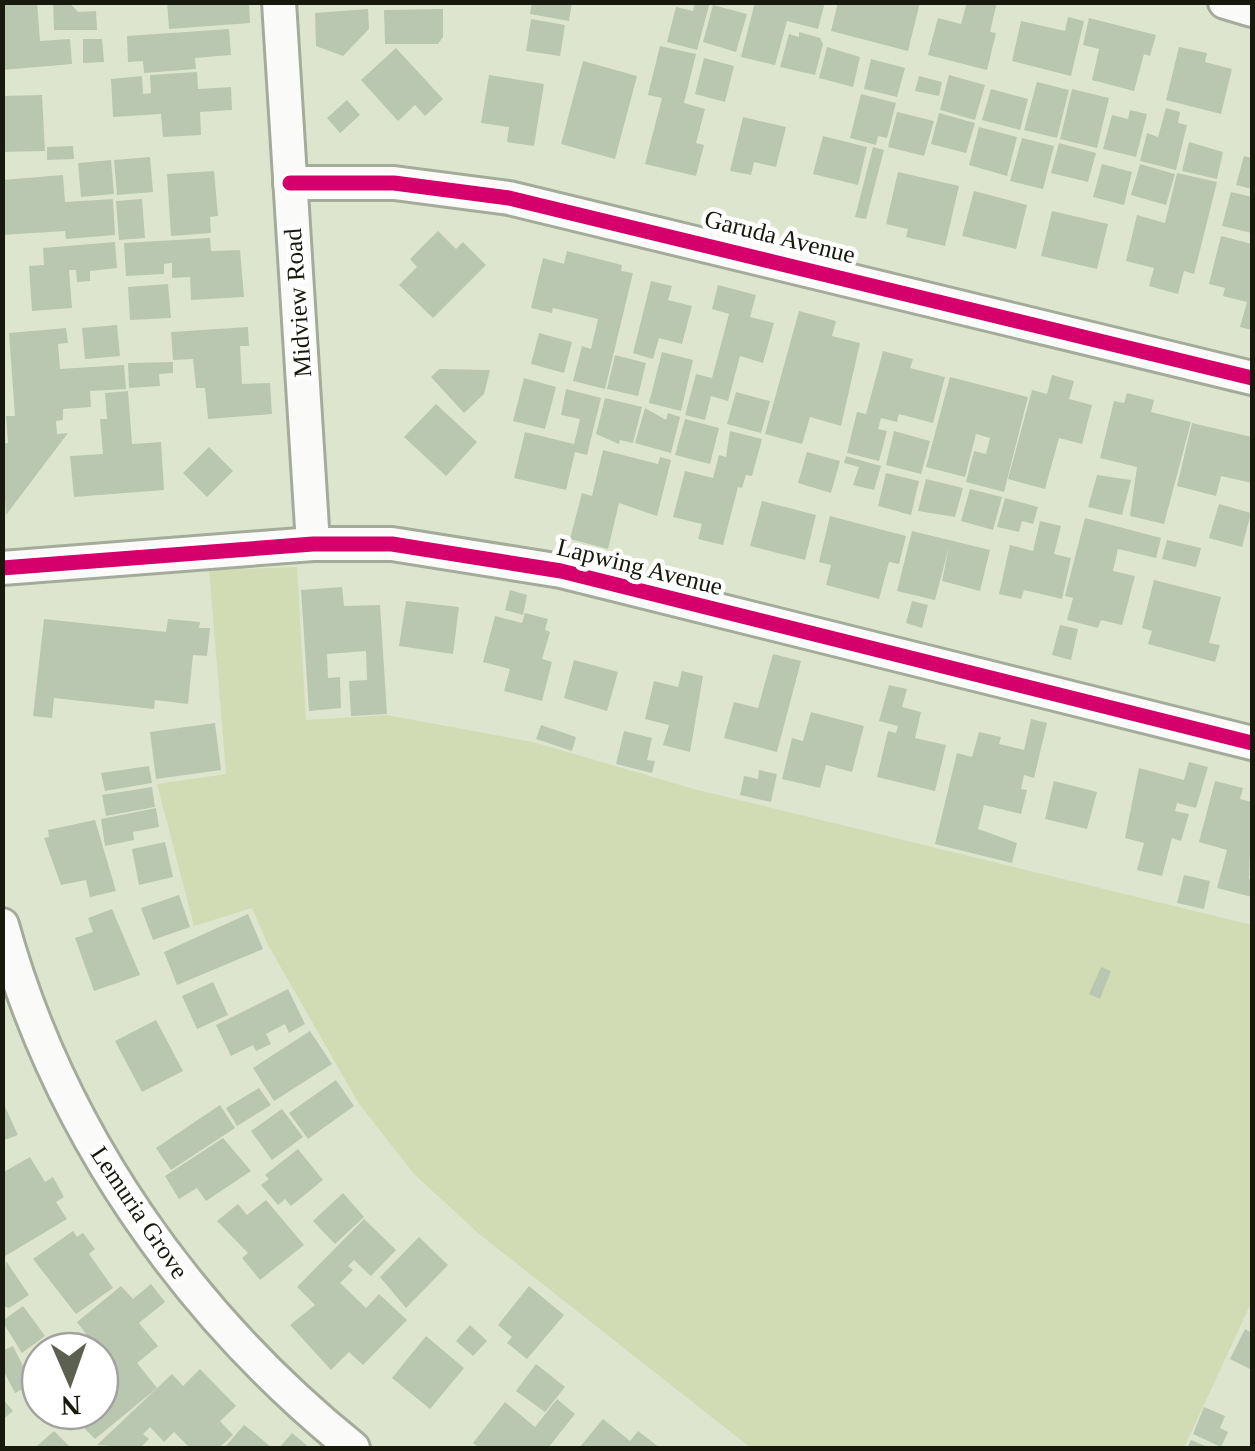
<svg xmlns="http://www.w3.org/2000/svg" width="1255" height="1451" font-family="Georgia,serif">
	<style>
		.green { fill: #d1dcb5 }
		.building { fill: #b9c7b0 }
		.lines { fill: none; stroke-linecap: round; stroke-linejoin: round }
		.minor-casing { stroke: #a5ab9a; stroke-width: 38 }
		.minor { stroke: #fafbf8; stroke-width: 32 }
		.cycleway-casing { stroke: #fff; stroke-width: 21 }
		.cycleway { stroke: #d6006c; stroke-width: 15 }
		.labels { text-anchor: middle; stroke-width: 9; stroke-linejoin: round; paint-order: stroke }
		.street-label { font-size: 25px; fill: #16190c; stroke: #fff }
	</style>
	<rect width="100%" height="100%" fill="#dee5cf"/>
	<polygon class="green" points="297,567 306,720 387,715 533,742 694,789 1252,925 1252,1301 1184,1448 751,1448 479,1234 414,1174 359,1104 268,945 252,908 194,926 157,784 226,774 209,570"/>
	<g class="building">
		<polygon points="2,2 37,2 40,41 70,39 72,64 2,70"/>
		<polygon points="53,2 69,2 78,12 96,11 97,30 54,30"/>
		<polygon points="167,2 249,2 250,23 169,29"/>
		<polygon points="532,2 572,2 569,21 530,14"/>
		<polygon points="695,2 710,2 697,50 667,42 676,7 693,11"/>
		<polygon points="755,2 825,2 818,29 787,21 775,65 741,57"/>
		<polygon points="838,2 920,2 908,51 831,31"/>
		<polygon points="967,2 997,2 990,32 996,33 987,70 928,55 938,18 961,24"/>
		<polygon points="713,5 747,14 736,52 703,42"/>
		<polygon points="368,9 369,29 343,56 316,46 315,13"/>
		<polygon points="443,9 443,37 438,44 385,44 384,10"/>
		<polygon points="1068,17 1084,21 1071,76 1012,61 1021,21 1065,31"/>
		<polygon points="1089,18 1156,35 1150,56 1144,54 1134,91 1092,80 1099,49 1083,45"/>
		<polygon points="531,19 565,25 560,56 526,51"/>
		<polygon points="229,29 231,55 195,58 196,69 144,73 143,61 128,62 127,36"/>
		<polygon points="799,32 820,38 823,44 815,75 780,67 789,34 799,37"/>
		<polygon points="83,39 102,39 104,62 83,63"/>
		<polygon points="660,46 696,54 684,103 705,109 696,143 704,145 696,176 645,164 662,98 648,95"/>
		<polygon points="827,47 860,57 853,87 819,78"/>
		<polygon points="1179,47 1207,53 1205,62 1232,69 1221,114 1166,100"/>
		<polygon points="396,48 443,99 425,116 415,105 398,121 361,80"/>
		<polygon points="704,58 734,66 725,102 695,94"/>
		<polygon points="871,59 905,68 897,97 864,89"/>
		<polygon points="583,61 637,76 615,159 561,144"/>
		<polygon points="197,72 198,89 231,87 232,110 200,112 201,135 163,137 161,114 113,117 111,79 142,76 143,94 151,93 150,75"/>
		<polygon points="489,75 544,84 534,146 507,142 509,127 481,123"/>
		<polygon points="949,75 985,85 975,120 940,110"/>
		<polygon points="919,76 942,82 939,96 915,91"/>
		<polygon points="1037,82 1069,90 1057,138 1024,130"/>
		<polygon points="991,89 1028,99 1020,130 982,120"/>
		<polygon points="1072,89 1109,98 1097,148 1060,139"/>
		<polygon points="861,94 896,103 887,138 878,136 876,145 850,138"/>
		<polygon points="42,95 45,151 2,152 2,96"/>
		<polygon points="347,100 360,115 340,133 327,118"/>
		<polygon points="1166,108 1180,112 1178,123 1187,125 1176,170 1140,161 1147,133 1158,137"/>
		<polygon points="1130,110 1147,114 1136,157 1103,149 1112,115 1128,119"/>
		<polygon points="897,112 934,121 924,156 888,147"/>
		<polygon points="939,113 975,123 966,153 931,144"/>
		<polygon points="743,117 786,127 776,167 754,162 751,175 730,171"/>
		<polygon points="979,127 1017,137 1007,176 969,165"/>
		<polygon points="823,136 867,147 858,185 813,174"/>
		<polygon points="1022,138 1054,146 1043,189 1010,181"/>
		<polygon points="1189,142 1223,152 1217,179 1182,171"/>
		<polygon points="1059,143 1096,153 1088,182 1051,173"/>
		<polygon points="73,146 74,159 47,160 47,147"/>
		<polygon points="873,147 884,150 866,219 855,217"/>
		<polygon points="1244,156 1252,158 1252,189 1236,185"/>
		<polygon points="150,157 153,192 117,195 114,160"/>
		<polygon points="111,160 114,194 81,197 78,163"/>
		<polygon points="1102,164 1132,172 1124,205 1093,197"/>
		<polygon points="1140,164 1175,174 1166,205 1131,195"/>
		<polygon points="214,171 218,216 210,217 211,233 171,236 167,174"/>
		<polygon points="898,172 959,186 945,246 906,237 908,229 886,224"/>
		<polygon points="1177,173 1217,182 1194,274 1184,271 1178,294 1149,286 1154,268 1126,261 1137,215 1165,223"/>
		<polygon points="63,175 65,202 113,199 115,235 66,239 65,231 2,235 2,180"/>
		<polygon points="974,191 1027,205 1016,249 962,236"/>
		<polygon points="1231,192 1252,197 1252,233 1222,226"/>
		<polygon points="142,199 145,238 119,240 116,201"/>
		<polygon points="1052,211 1108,224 1097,269 1041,256"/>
		<polygon points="438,231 456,249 463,242 486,265 433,318 399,285 417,267 410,259"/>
		<polygon points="1221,236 1252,244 1252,330 1240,327 1247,302 1223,296 1225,288 1209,284"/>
		<polygon points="210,238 211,251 240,250 244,297 191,300 190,277 172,278 172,263 164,264 164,274 126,276 124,243"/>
		<polygon points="115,242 117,268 90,271 90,281 77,282 76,270 69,270 72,308 32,311 29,266 44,265 43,248"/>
		<polygon points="567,251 622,265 621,271 633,273 605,389 573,381 582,346 591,349 598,319 553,308 552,313 531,308 543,258 564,264"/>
		<polygon points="651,281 672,286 668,300 692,306 682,344 659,338 653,359 633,353"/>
		<polygon points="168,284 171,318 130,320 128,287"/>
		<polygon points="718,285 756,295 750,317 774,323 763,363 740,356 728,401 711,396 705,420 685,415 696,374 712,378 729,314 712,309"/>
		<polygon points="799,311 836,321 832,336 860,343 841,426 810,417 802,444 765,434"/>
		<polygon points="117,325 120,356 85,359 82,328"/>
		<polygon points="248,327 249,346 240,346 242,384 270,383 272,414 208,419 205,388 196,388 193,359 173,360 171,332"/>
		<polygon points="66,328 68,343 58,344 60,369 124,365 126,389 90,391 91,407 63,409 63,420 56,421 57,434 68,433 6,515 2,443 8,443 6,416 15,416 9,333"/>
		<polygon points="539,333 572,342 564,373 531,364"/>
		<polygon points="883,351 913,359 910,368 945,377 933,423 899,414 897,422 881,418 878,429 887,431 879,461 847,453 857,412 866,414"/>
		<polygon points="662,352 693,360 681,411 649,403"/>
		<polygon points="615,355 646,363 638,396 607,389"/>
		<polygon points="173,362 173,373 159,374 160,386 129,388 128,363"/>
		<polygon points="439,369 490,370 484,394 464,413 431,377"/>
		<polygon points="1052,375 1074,381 1069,399 1092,405 1082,444 1059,438 1045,489 1008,479 1032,390 1047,394"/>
		<polygon points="950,377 1028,397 1004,492 966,482 974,451 986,454 990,438 976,434 965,477 926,467"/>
		<polygon points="524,378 556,387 545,429 513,421"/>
		<polygon points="566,389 601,398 587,455 575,452 566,490 514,478 525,432 574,444 580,419 561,415"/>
		<polygon points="128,391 132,444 161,442 164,490 74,497 70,456 103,454 100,419 107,419 105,393"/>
		<polygon points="736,392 770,401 761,433 727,424"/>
		<polygon points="1127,393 1154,400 1151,412 1191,422 1164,524 1130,516 1137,467 1100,458 1114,401 1124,403"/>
		<polygon points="605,398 642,407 633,443 620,440 619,444 596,434"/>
		<polygon points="436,404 477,442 446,476 404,437"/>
		<polygon points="645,408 666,420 668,413 680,417 671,453 635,443"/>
		<polygon points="685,419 719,428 710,464 675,455"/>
		<polygon points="1192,423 1252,437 1252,483 1221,476 1216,496 1177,486"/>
		<polygon points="730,431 762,439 752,476 746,475 742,488 738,487 723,545 698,539 702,524 673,517 685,471 713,478 719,455 726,457"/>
		<polygon points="894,431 930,441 921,474 886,465"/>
		<polygon points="209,447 233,471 207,497 183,473"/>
		<polygon points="603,450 658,464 660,457 671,460 657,516 619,503 608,549 570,539 582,493 592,496"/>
		<polygon points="807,452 840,461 831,493 798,483"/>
		<polygon points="846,456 881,466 874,490 853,485 859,467 844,463"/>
		<polygon points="886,473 919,481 911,515 878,506"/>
		<polygon points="1097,475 1131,480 1122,515 1088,507"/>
		<polygon points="926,479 963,488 955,517 918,511"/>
		<polygon points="970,489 1002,497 993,530 961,521"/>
		<polygon points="1005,498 1038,507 1033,524 1022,521 1019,532 997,527"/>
		<polygon points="762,501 816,515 805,560 750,546"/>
		<polygon points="1219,504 1251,513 1242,547 1209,538"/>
		<polygon points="830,516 906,536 899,564 889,562 879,599 826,585 831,565 819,562"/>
		<polygon points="1085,518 1161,538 1156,558 1118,549 1113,571 1135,576 1122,625 1101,620 1098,628 1067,620 1073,598 1065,596"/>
		<polygon points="1040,521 1061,526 1054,554 1071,558 1062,599 1024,590 1021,599 999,594 1010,545 1033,551"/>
		<polygon points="912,531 990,550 980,591 942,581 949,547 935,600 897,591"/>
		<polygon points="1167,540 1201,548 1196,567 1162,559"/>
		<polygon points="1154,580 1221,597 1209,643 1220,645 1215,662 1148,644 1152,631 1142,628"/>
		<polygon points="342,587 344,606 380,605 387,714 351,716 349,681 367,680 366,651 327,654 328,678 340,677 341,708 309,711 301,590"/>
		<polygon points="510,590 527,595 523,615 505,610"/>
		<polygon points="406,601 459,607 453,654 399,646"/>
		<polygon points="912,601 928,605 922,628 906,623"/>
		<polygon points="525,613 548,619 545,630 550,632 542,659 552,662 542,701 504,691 510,669 483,662 495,616 522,623"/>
		<polygon points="44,619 166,632 168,619 200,622 199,628 210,628 207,656 193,655 188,704 155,700 154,709 54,698 52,718 33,716"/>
		<polygon points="1060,625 1078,629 1071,660 1052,655"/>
		<polygon points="773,654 801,661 777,752 724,738 734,702 758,708"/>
		<polygon points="574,660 618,672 607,711 564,698"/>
		<polygon points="682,671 703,676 690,752 663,745 669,725 645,719 654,681 678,687"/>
		<polygon points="889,685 907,689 902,707 921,712 915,738 946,745 935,791 877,777 888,731 896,733 898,726 879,721"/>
		<polygon points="811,712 864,726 852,772 826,765 820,788 782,779 792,738 803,741"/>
		<polygon points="1031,719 1047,723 1034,778 1024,775 1021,789 1027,790 1021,814 984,805 978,829 1017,843 1012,863 935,844 957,753 972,757 979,732 1001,737 999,744 1024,750"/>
		<polygon points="215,723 221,770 156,779 150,732"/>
		<polygon points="541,725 576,737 572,751 536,739"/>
		<polygon points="624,731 652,738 647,760 655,761 652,773 616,764"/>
		<polygon points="1189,762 1208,767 1196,808 1177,803 1175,811 1189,814 1181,841 1172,838 1162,876 1137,870 1144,843 1125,838 1139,768 1184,780"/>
		<polygon points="149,766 152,783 105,791 101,773"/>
		<polygon points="759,770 777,774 771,802 740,795 744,776 758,779"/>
		<polygon points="1054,781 1097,792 1087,829 1045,819"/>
		<polygon points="1215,781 1243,788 1240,799 1252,802 1249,879 1252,880 1252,897 1217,888 1227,850 1199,842"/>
		<polygon points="152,787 155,807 106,816 102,795"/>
		<polygon points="156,808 159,827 133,832 134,840 105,846 101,819"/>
		<polygon points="95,820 116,891 90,897 86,880 61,885 44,838 49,837 48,830"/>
		<polygon points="165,842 173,877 139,885 132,849"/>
		<polygon points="1184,875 1210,881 1204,909 1177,903"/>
		<polygon points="179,895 190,927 153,940 141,908"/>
		<polygon points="112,909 140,975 94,991 75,938 93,932 88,918"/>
		<polygon points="248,914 263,949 177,985 164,952"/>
		<polygon points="1101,967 1111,971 1100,999 1089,994"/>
		<polygon points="213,982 228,1015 197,1029 182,996"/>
		<polygon points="288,989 305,1024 289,1033 285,1024 266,1034 271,1044 256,1051 253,1045 231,1056 216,1025"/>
		<polygon points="156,1020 183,1071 142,1092 115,1041"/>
		<polygon points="310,1031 332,1064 274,1101 253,1068"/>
		<polygon points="336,1080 354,1106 308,1139 289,1113"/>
		<polygon points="259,1088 271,1105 237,1126 226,1108"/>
		<polygon points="2,1100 18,1135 2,1141"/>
		<polygon points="220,1105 235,1128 171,1170 156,1148"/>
		<polygon points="282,1109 303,1137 272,1160 251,1131"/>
		<polygon points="223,1138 251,1171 206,1201 197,1188 179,1199 165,1176"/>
		<polygon points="298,1149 323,1180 291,1206 285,1199 278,1205 261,1185 269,1179 265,1175"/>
		<polygon points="30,1157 45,1182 53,1177 64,1197 56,1202 67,1219 2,1258 2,1173"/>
		<polygon points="343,1193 364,1217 335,1244 313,1221"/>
		<polygon points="266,1200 304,1245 260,1280 242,1258 248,1253 217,1221 238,1204 247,1215"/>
		<polygon points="364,1219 396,1250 371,1276 354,1260 348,1266 353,1270 340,1283 366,1308 379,1294 407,1320 363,1365 349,1352 331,1370 290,1325 315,1305 297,1287"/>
		<polygon points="73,1231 77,1237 83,1233 95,1249 89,1254 113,1288 76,1314 33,1259"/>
		<polygon points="419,1237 448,1265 406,1308 380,1277"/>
		<polygon points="6,1261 29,1295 9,1308 2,1306"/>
		<polygon points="151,1284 165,1302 139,1323 158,1346 137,1363 157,1388 95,1439 67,1411 100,1411 100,1374 110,1366 77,1322 121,1286 133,1299"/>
		<polygon points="529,1286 564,1315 527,1359 507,1343 512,1337 498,1325"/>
		<polygon points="23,1306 45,1336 22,1353 2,1321"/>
		<polygon points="470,1325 487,1341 473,1356 456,1341"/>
		<polygon points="1245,1329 1252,1333 1252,1370 1230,1359"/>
		<polygon points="426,1336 464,1368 430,1409 392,1378"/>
		<polygon points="62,1338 72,1351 45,1351"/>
		<polygon points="13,1346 32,1384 15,1393 2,1368 2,1351"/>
		<polygon points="40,1355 40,1379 28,1365"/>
		<polygon points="536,1364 565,1387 545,1412 516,1391"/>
		<polygon points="200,1369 236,1406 220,1421 233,1435 219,1448 190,1448 174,1432 164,1442 150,1427 143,1434 149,1439 140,1448 97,1445 172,1374 183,1386"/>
		<polygon points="2,1398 13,1411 2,1420"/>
		<polygon points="557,1399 575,1414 548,1448 480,1448 473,1443 505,1402 535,1427"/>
		<polygon points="1204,1407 1225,1416 1220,1428 1228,1432 1221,1447 1193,1434"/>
		<polygon points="603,1419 630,1441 638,1431 660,1448 579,1448"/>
		<polygon points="244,1425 253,1432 272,1448 224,1448"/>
		<polygon points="54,1431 71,1448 35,1448"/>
		<polygon points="292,1433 310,1448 279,1448"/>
		<polygon points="1191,1440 1210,1448 1187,1448"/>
	</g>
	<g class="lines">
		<defs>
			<g id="minor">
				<polyline points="279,2 313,544"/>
				<polyline points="1225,2 1252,10"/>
				<polyline points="290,183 394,183 509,198 1252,378"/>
				<polyline points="2,568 313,544 392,544 561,571 1252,743"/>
				<path d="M2,925c57,207 185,389 351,523"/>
			</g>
		</defs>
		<use href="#minor" class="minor-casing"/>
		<use href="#minor" class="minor"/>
		<defs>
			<g id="cycleway">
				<polyline points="290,183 394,183 509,198 1252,378"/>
				<polyline points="2,568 313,544 392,544 561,571 1252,743"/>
			</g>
		</defs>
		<use href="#cycleway" class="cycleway-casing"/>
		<use href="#cycleway" class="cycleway"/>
	</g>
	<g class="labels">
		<g class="street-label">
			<text transform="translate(780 236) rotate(14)" y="9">Garuda Avenue</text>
			<text transform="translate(297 303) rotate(-94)" y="9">Midview Road</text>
			<text transform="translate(640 566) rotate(14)" y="9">Lapwing Avenue</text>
			<text transform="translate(140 1212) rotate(56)" y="9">Lemuria Grove</text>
		</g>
	</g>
	<rect width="1255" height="1451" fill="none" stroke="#16190c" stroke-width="10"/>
	<g transform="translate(70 1381) rotate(178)"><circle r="48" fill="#ffffff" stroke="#a2a39e" stroke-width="2.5"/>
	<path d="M0-8L18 38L0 25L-18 38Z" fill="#5c6050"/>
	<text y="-15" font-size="28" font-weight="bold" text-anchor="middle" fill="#16190c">N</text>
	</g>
</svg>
